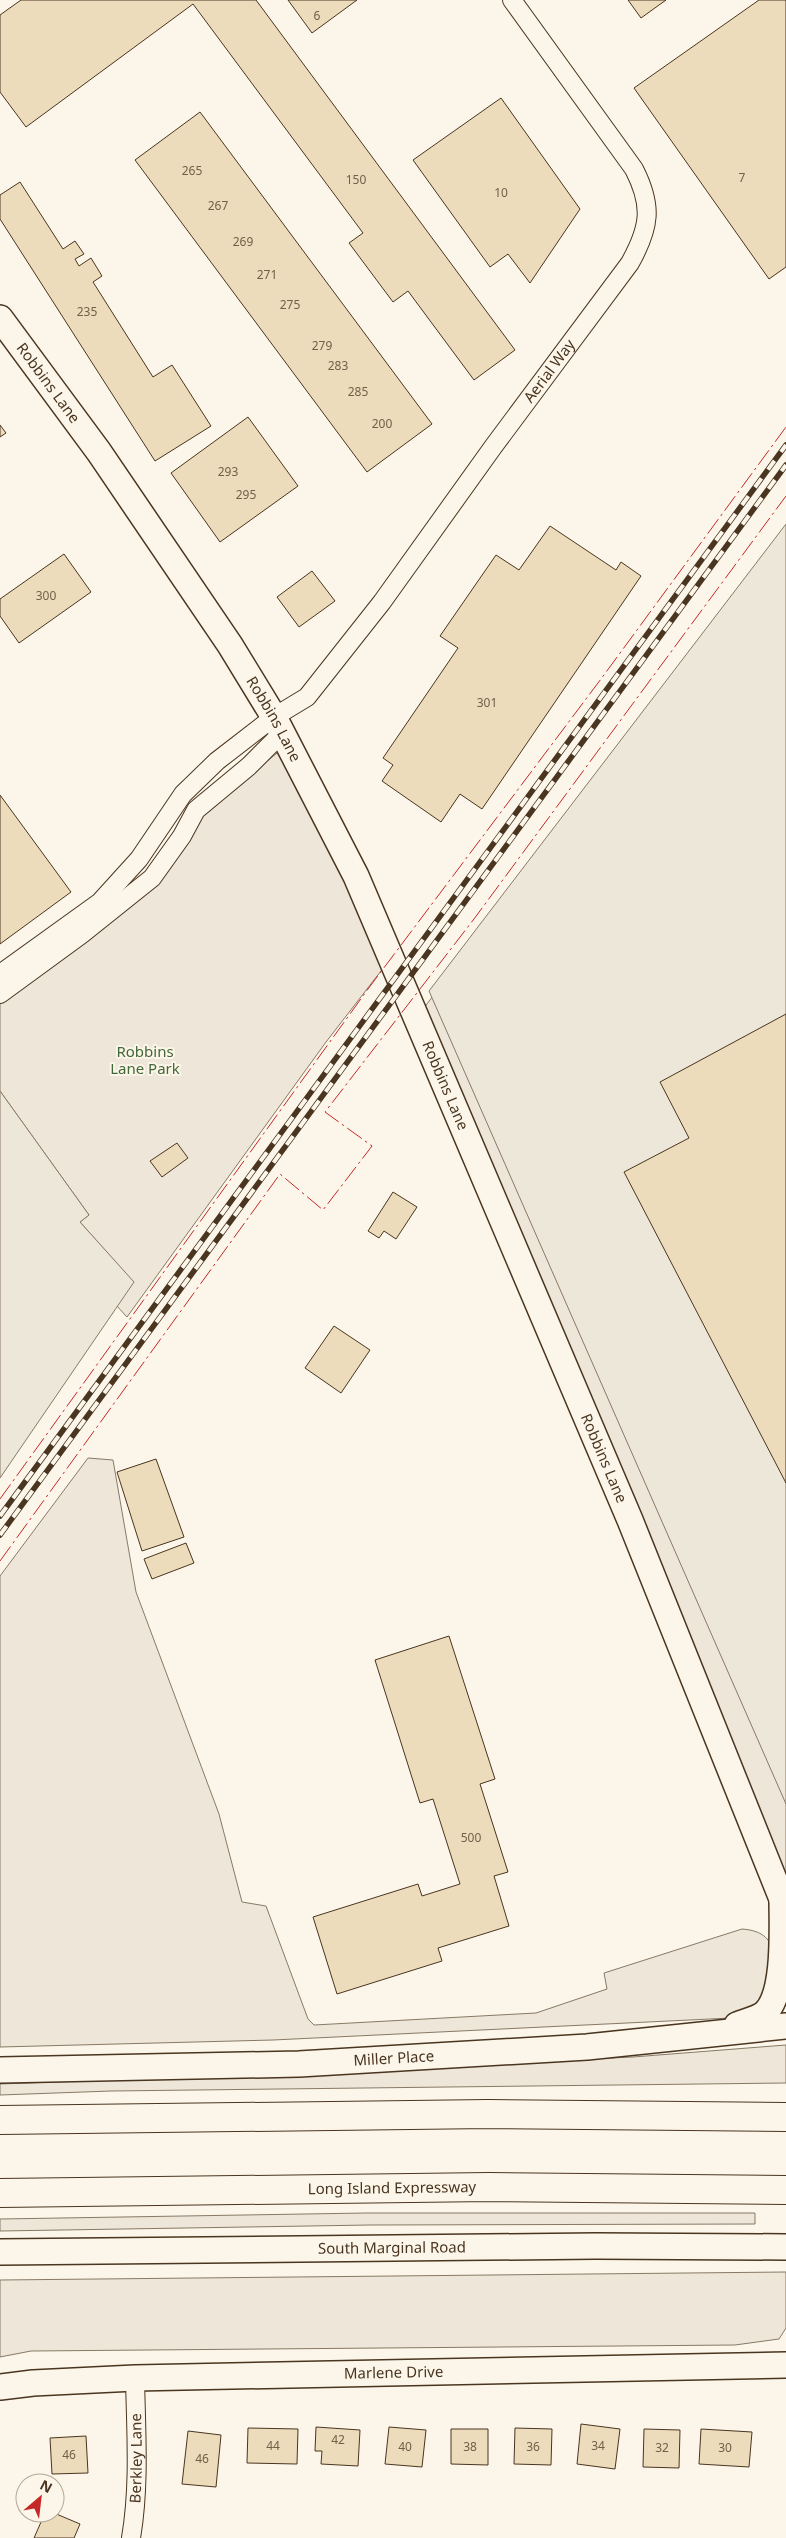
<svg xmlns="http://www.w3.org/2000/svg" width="786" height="2538" font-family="'Noto Sans',sans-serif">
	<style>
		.green { fill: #ede6d9; stroke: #887966 }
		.parking { fill: #ede7d9; stroke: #887966 }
		.building { fill: #ecdcbc; stroke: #4a3520 }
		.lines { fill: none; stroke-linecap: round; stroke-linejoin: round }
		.street-casing { stroke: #4a3520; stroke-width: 20 }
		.secondary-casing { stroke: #4a3520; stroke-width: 28 }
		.highway-casing { stroke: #4a3520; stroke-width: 30 }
		.street { stroke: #fbf6e9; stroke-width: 18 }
		.secondary { stroke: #fbf6e9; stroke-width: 25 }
		.highway { stroke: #fbf6e9; stroke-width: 28 }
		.rail-casing { stroke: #4a3520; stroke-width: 5.5 }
		.rail { stroke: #fbf6e9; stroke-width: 4; stroke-dasharray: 11; stroke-linecap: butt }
		.power { stroke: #c62828; stroke-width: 1; stroke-dasharray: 18 4 2.5 4; stroke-linecap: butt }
		.labels { text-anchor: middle; stroke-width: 4; stroke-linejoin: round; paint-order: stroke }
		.number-label { font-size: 12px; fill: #725f47 }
		.street-label { font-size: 15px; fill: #4a3520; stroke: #fbf6e9 }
		.park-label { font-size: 15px; fill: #436837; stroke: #fbf6e9 }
	</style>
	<rect width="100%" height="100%" fill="#fbf6e9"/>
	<g class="green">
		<polygon points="287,745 391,958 326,1042 127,1317 116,1305 133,1282 80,1222 89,1215 0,1091 0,1000 155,885 204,812"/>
		<polygon points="488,924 786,1610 786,1891 417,1017"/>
		<path d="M88,1458l25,2 23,132 83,222 23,88 24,4 42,113 6,6 222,-12 71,-24 -3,-16 138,-44c44,3 30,40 27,71l-38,18 -458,22 -273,7v-471z"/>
		<polygon points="786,2045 786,2083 111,2091 0,2095 0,2084 249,2075 633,2057"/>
		<polygon points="366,2213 755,2213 755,2224 370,2225 0,2231 0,2219"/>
		<polygon points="786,2272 786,2328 779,2339 735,2345 31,2351 0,2357 0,2280"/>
	</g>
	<g class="parking">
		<polygon points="786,524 786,1804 429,991"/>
		<polygon points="0,1091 89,1215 80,1222 134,1282 0,1478"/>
	</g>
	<g class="building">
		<polygon points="21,0 256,0 515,350 474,380 408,291 393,302 349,243 363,233 193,4 26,127 0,92 0,15"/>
		<polygon points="288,0 357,0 312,33"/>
		<polygon points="628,0 666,0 641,18"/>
		<polygon points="759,0 786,0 786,267 769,279 634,88"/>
		<polygon points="501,98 580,209 530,283 508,254 490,267 413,160"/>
		<polygon points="200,112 432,424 367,472 135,160"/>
		<polygon points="20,182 63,249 75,241 84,254 75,259 79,266 91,258 102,276 93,282 153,377 172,365 211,426 155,461 0,219 0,195"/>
		<polygon points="248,417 298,486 220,542 171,473"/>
		<polygon points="0,425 6,433 0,437"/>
		<polygon points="550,526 616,570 621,562 641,576 482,809 460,794 441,822 382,781 393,765 383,758 458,648 440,636 496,555 519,570"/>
		<polygon points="64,554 91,592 19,643 0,616 0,599"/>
		<polygon points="312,571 335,601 299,627 277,597"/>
		<polygon points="0,795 71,892 0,944"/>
		<polygon points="786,1014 786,1483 624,1172 689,1138 660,1082"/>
		<polygon points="177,1143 188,1158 162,1177 150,1161"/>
		<polygon points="393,1192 417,1207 396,1239 384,1231 379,1238 368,1231"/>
		<polygon points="334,1326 370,1350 341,1393 305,1368"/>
		<polygon points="156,1459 184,1537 142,1551 117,1472"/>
		<polygon points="186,1543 194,1563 152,1579 144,1559"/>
		<polygon points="449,1636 495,1779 480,1784 508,1872 494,1876 509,1926 438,1948 442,1961 337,1994 313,1917 418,1884 422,1896 460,1884 433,1799 420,1803 375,1660"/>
		<polygon points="581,2424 620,2429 615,2469 577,2464"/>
		<polygon points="316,2427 360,2430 358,2466 321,2464 322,2451 315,2451"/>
		<polygon points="389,2427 426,2430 422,2467 385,2464"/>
		<polygon points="248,2428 298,2429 297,2464 247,2463"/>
		<polygon points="515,2428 552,2429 551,2465 514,2464"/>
		<polygon points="451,2429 488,2429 488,2465 451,2464"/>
		<polygon points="644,2429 680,2430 679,2468 643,2467"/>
		<polygon points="701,2429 752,2432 749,2467 699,2464"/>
		<polygon points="188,2431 221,2435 216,2487 182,2484"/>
		<polygon points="86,2436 88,2473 52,2474 50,2438"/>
		<polygon points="45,2513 54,2513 80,2524 74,2538 34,2538"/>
	</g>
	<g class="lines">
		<defs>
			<g id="street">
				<path id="s1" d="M0,974l100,-72 39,-43 44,-65 34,-33 57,-44 33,-20 75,-95 111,-155 137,-184c20,-36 23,-57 4,-94l-122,-169"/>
				<polyline points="0,994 82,934 152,878 182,836 196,810 249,766 282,733"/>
				<path id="s2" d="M131,2538c9,-53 5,-107 4,-160"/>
			</g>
			<g id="secondary">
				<path id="s3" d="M0,318l99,134 131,193 44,72 82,159 274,644 156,389"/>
				<path d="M737,2025c9,-4 21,-6 28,-12 21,-20 17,-86 17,-115"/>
				<path id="s4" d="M0,2070l299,-6 288,-17 199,-21"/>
				<path id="s5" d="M0,2252l596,-6 190,1"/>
				<path id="s6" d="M0,2387l33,-4 102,-5 651,-13"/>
			</g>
			<g id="highway">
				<polyline points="0,2120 488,2114 786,2117"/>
				<path id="s7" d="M0,2193l489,-6 297,3"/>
			</g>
		</defs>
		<use href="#street" class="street-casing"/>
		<use href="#secondary" class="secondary-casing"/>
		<use href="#highway" class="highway-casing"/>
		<use href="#street" class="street"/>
		<use href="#secondary" class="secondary"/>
		<use href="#highway" class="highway"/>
		<defs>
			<g id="rail">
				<polyline points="0,1516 786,445"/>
				<polyline points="0,1535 786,465"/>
			</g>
		</defs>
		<use href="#rail" class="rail-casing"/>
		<use href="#rail" class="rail"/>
		<g class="power">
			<polyline points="0,1499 368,989 601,679 786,427"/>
			<polyline points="0,1561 280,1174 323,1210 372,1146 325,1112 474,919 786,496"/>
		</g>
	</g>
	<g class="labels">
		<g class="number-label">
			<text x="317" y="20">6</text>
			<text x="192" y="175">265</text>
			<text x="742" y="182">7</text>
			<text x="356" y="184">150</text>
			<text x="501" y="197">10</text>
			<text x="218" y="210">267</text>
			<text x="243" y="246">269</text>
			<text x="267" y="279">271</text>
			<text x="290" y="309">275</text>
			<text x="87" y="316">235</text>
			<text x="322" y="350">279</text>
			<text x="338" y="370">283</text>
			<text x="358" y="396">285</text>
			<text x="382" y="428">200</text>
			<text x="228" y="476">293</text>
			<text x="246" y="499">295</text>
			<text x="46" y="600">300</text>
			<text x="487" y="707">301</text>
			<text x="471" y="1842">500</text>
			<text x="338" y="2444">42</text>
			<text x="273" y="2450">44</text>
			<text x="598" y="2450">34</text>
			<text x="405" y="2451">40</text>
			<text x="470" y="2451">38</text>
			<text x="533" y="2451">36</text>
			<text x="662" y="2452">32</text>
			<text x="725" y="2452">30</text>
			<text x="69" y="2459">46</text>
			<text x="202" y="2463">46</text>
		</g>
		<g class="street-label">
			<text dy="5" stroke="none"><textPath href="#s1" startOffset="824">Aerial Way</textPath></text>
			<text dy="5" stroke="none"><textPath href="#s3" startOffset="81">Robbins Lane</textPath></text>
			<text dy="5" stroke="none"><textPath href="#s3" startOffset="486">Robbins Lane</textPath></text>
			<text dy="5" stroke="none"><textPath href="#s3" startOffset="891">Robbins Lane</textPath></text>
			<text dy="5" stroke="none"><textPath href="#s3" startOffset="1296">Robbins Lane</textPath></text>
			<text dy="5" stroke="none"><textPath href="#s4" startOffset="394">Miller Place</textPath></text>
			<text dy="5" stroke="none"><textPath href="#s7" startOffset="392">Long Island Expressway</textPath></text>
			<text dy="5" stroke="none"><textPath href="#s5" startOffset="392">South Marginal Road</textPath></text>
			<text dy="5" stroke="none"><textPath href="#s6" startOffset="394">Marlene Drive</textPath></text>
			<text dy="5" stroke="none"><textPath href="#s2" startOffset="80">Berkley Lane</textPath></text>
		</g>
		<g class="park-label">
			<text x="145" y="1057">Robbins<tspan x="145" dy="17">Lane Park</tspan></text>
		</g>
	</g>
	<g transform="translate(40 2498) rotate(28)"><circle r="24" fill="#fbf6e9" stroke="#b4a999"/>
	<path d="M0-4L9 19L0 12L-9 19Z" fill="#c62828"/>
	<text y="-8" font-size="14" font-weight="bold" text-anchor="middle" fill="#4a3520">N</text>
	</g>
</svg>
